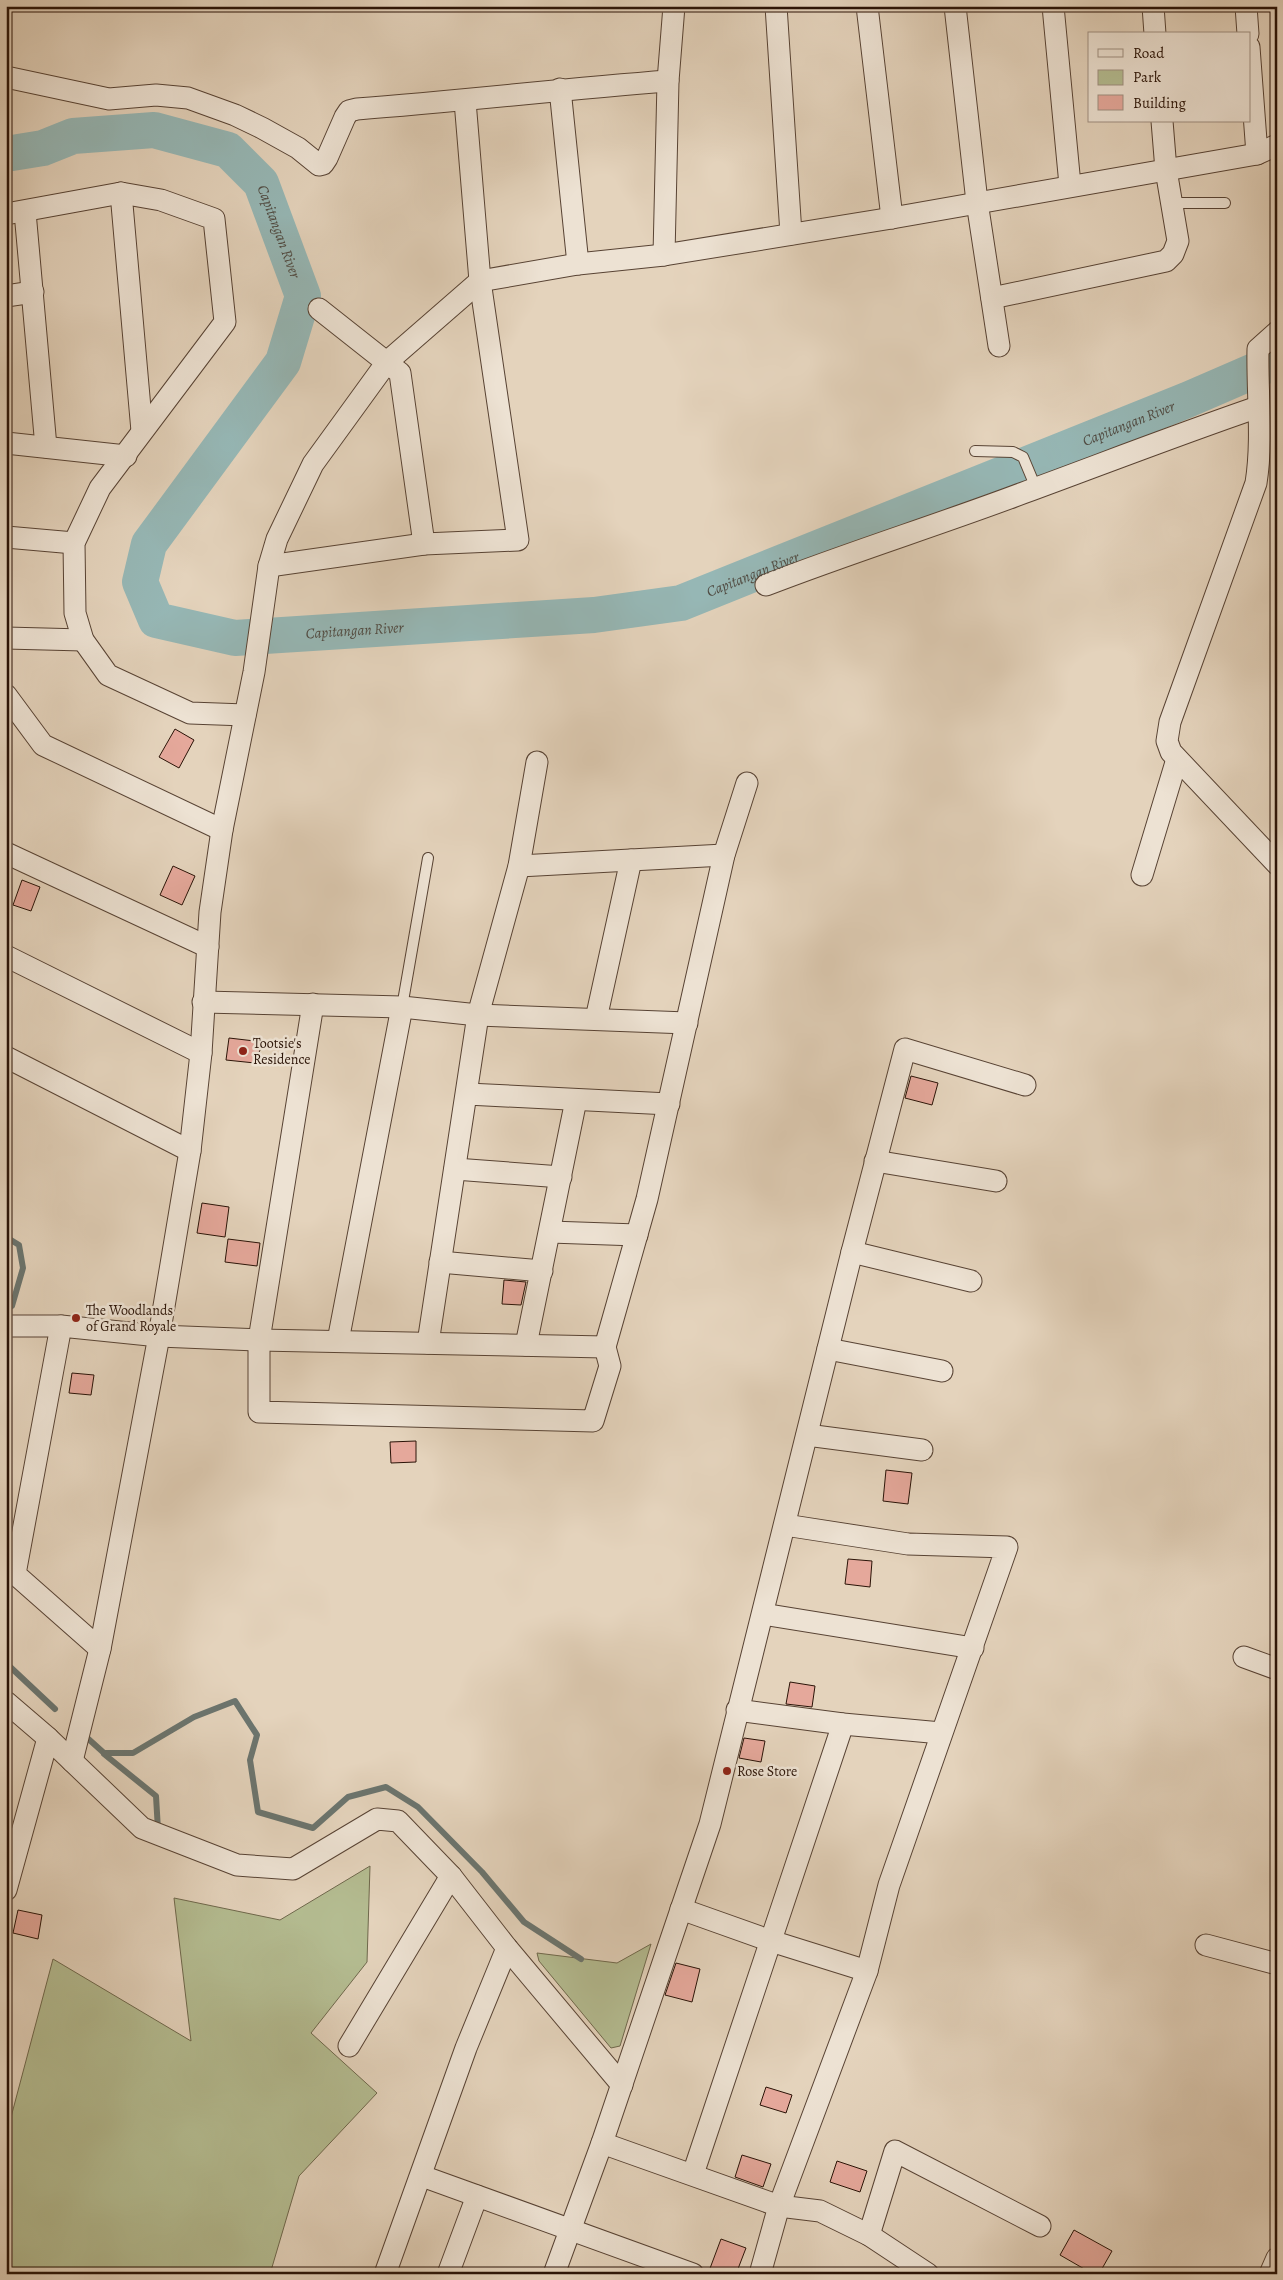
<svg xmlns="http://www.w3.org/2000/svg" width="1283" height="2280" font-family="Alegreya,serif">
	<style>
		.green { fill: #b4bc91; stroke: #6f684c }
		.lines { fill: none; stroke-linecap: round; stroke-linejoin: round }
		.stream { stroke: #6b756f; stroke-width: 6 }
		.river { stroke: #96b7b5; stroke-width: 36 }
		.building { fill: #e5a89b; stroke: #2a1307 }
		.service-casing { stroke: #584334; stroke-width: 12 }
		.minor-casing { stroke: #584334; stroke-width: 23 }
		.service { stroke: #ede2d3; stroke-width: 10 }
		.minor { stroke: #ede2d3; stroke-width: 21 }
		.poi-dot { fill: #8f2418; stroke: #ede2d3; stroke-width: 2 }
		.labels { text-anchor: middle; stroke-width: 5; stroke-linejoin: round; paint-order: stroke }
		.poi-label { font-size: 14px; fill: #2a1307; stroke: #ede2d3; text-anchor: start }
		.water-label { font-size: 15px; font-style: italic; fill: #504c44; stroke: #ede2d3 }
	</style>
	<rect width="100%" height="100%" fill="#e4d3bc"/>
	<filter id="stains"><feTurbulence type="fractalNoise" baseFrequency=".004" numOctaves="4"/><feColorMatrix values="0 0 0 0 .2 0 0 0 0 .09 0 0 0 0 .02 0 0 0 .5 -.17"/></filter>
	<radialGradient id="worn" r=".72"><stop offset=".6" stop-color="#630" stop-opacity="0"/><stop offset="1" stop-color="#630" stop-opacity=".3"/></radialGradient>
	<g class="green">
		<polygon points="370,1866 367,1962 311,2033 377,2093 299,2176 270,2274 6,2274 6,2136 53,1959 191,2041 174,1898 280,1920"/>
		<polygon points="651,1944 620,2046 611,2048 539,1961 537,1953 617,1963"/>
	</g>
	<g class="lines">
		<g class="stream">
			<polyline points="6,1237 19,1245 23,1268 12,1306 6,1308"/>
			<polyline points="6,1663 55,1709"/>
			<polyline points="84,1735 104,1753 133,1753 194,1717 235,1701 257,1735 250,1760 258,1812 313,1828 348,1797 386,1787 418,1807 482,1872 524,1922 581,1959"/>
			<polyline points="104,1754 156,1796 158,1830"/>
		</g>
		<path class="river" id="s1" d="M6,154l37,-6 30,-12 81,-6 74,20 33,33 42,113 -20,66 -134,182 -9,38 16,38 79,18 359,-23 87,-12 506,-203 90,-39"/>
	</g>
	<g class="building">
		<polygon points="175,729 194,740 179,768 159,757"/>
		<polygon points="173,866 195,876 182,905 160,895"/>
		<polygon points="22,880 40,887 31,911 13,905"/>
		<polygon points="229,1038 263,1042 255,1063 226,1060"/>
		<polygon points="911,1076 938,1083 932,1105 905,1098"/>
		<polygon points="202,1203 229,1207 225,1237 197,1233"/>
		<polygon points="228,1239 260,1243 257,1266 225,1262"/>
		<polygon points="504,1280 526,1282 521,1305 502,1304"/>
		<polygon points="72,1373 94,1375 91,1395 69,1393"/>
		<polygon points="416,1441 416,1462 391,1463 390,1442"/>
		<polygon points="886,1470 912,1473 908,1504 883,1501"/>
		<polygon points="848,1559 872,1561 870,1587 845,1584"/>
		<polygon points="790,1682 815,1686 812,1707 786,1704"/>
		<polygon points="744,1738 765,1741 761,1762 739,1758"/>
		<polygon points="18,1910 42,1915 38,1939 13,1933"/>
		<polygon points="676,1963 700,1969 692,2002 665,1995"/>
		<polygon points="766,2087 792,2095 786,2113 760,2105"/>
		<polygon points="742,2155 771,2164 763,2187 735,2177"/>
		<polygon points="837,2161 867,2171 860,2192 830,2182"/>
		<polygon points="1074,2230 1112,2251 1099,2274 1093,2274 1060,2255"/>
		<polygon points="721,2239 746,2248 736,2274 718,2274 709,2271"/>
	</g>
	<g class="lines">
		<defs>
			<g id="service">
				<polyline points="1171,203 1225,203"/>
				<polyline points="975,451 1013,452 1023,457 1036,488"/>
				<polyline points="402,1007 428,858"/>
			</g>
			<g id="minor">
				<polyline points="776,6 791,234"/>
				<polyline points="867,6 892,218"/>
				<polyline points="955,6 977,202 999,346"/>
				<polyline points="1053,6 1070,185"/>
				<polyline points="1153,6 1155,34"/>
				<polyline points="1246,6 1248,34"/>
				<polyline points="1249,47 1257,154"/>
				<path d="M6,77l103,22 47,-4 32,3 47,17 27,13 36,20 21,17 4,-1 4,-6 18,-41 4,-6 8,-2c104,-8 207,-20 311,-28"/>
				<polyline points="560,89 578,264"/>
				<polyline points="121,193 142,431"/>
				<polyline points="25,212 46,447"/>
				<polyline points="6,214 121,193 161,200 214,219 225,322 100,488 74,543 75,613 83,640 108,675 190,713 245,715"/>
				<polyline points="664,255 668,81 674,6"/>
				<polyline points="6,296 33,292"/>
				<polyline points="992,298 1166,261 1173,254 1178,241 1166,170 1162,121"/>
				<polyline points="319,309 400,373 424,544"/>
				<path d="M1277,332l-19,17c-1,45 5,90 -2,134l-86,239 -3,19 4,11 106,112"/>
				<polyline points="6,443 126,456"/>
				<polyline points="6,537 74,543"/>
				<polyline points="269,566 424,544 518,540 480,281 465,101"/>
				<path d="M766,585c85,-33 172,-60 257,-92 79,-29 156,-59 235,-86"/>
				<polyline points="6,638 83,640"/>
				<polyline points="6,695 43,745 222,830"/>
				<polyline points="6,853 208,947"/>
				<polyline points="519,866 724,855"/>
				<polyline points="1142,875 1177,759"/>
				<polyline points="6,956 201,1053"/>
				<polyline points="203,1002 402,1007 478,1015 687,1023"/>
				<polyline points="313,1004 259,1340 259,1412 593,1421 610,1366 605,1347 647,1199 724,855 747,783"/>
				<polyline points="596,1019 631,860"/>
				<polyline points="6,1057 190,1151"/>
				<polyline points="467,1094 669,1104"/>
				<polyline points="875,1161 996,1181"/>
				<polyline points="455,1169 561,1177"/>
				<polyline points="550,1232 637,1235"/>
				<polyline points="852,1252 971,1281"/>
				<polyline points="440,1262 542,1271"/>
				<polyline points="6,1326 61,1326"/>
				<polyline points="338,1341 402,1007"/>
				<polyline points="428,1343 478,1015 519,866 537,762"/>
				<polyline points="526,1345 576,1100"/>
				<polyline points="828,1349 942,1371"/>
				<polyline points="807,1435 922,1450"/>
				<polyline points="785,1525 908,1544 1007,1547 889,1885 867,1971"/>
				<polyline points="763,1614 973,1648"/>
				<polyline points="100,1649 15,1574 61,1326 159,1336 259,1340 605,1347"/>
				<polyline points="1244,1657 1277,1669"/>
				<polyline points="6,1702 48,1738"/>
				<polyline points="737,1710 843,1724 941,1733"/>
				<polyline points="72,1761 100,1649 159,1336 190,1151 201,1053 210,912 222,830 254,672 269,566 277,539 313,464 387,362 480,281 578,264 664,255 892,218 1257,154 1277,145"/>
				<polyline points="6,1890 48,1738 142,1828 237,1865 293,1869 377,1819 398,1821 451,1876 507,1948 622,2085"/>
				<polyline points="681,1909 771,1941 867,1971 779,2206 760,2274"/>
				<polyline points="1206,1945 1277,1964"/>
				<polyline points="349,2046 451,1876"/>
				<polyline points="602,2143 779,2206 820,2211 869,2235 928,2274"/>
				<polyline points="693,2174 843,1724"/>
				<polyline points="422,2176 693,2274"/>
				<polyline points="869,2235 895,2151 1040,2226"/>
				<polyline points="385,2274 466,2048 507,1948"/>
				<polyline points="448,2274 477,2196"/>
				<polyline points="554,2274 602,2143 710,1824 852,1252 905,1049 1025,1085"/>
				<polyline points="1270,2274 1277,2258"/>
			</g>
		</defs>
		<use href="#service" class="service-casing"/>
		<use href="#minor" class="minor-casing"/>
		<use href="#service" class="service"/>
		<use href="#minor" class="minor"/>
	</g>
	<g class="poi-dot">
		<circle cx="243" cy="1051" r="5"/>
		<circle cx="76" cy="1318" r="5"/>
		<circle cx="727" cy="1771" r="5"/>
	</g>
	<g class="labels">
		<g class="poi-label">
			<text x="253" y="1048">Tootsie's<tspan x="253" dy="16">Residence</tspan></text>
			<text x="86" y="1315">The Woodlands<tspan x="86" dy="16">of Grand Royale</tspan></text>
			<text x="737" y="1776">Rose Store</text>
		</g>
		<g class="water-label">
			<text dy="5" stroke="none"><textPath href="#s1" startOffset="326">Capitangan River</textPath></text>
			<text dy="5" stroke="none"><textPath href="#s1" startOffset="1781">Capitangan River</textPath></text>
			<text dy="5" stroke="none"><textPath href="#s1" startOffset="1376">Capitangan River</textPath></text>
			<text dy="5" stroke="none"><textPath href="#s1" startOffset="971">Capitangan River</textPath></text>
		</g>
	</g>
	<rect width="1283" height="2280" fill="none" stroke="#e4d3bc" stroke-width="25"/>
	<rect x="8" y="8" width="1268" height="2265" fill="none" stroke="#2a1307" stroke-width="2.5"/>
	<rect x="12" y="12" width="1258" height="2255" fill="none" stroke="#2a1307"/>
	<rect x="1088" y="32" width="162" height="90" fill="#ede2d3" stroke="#9f8f81"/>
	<rect x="1098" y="49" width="25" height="8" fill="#ede2d3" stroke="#9f8f81"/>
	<text x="1133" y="58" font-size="15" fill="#2a1307">Road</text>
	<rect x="1098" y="70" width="25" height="15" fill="#b4bc91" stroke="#9f8f81"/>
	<text x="1133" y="82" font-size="15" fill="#2a1307">Park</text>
	<rect x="1098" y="95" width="25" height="15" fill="#e5a89b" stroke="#9f8f81"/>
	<text x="1133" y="108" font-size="15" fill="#2a1307">Building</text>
	<rect width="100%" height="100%" filter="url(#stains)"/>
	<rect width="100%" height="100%" fill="url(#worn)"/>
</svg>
